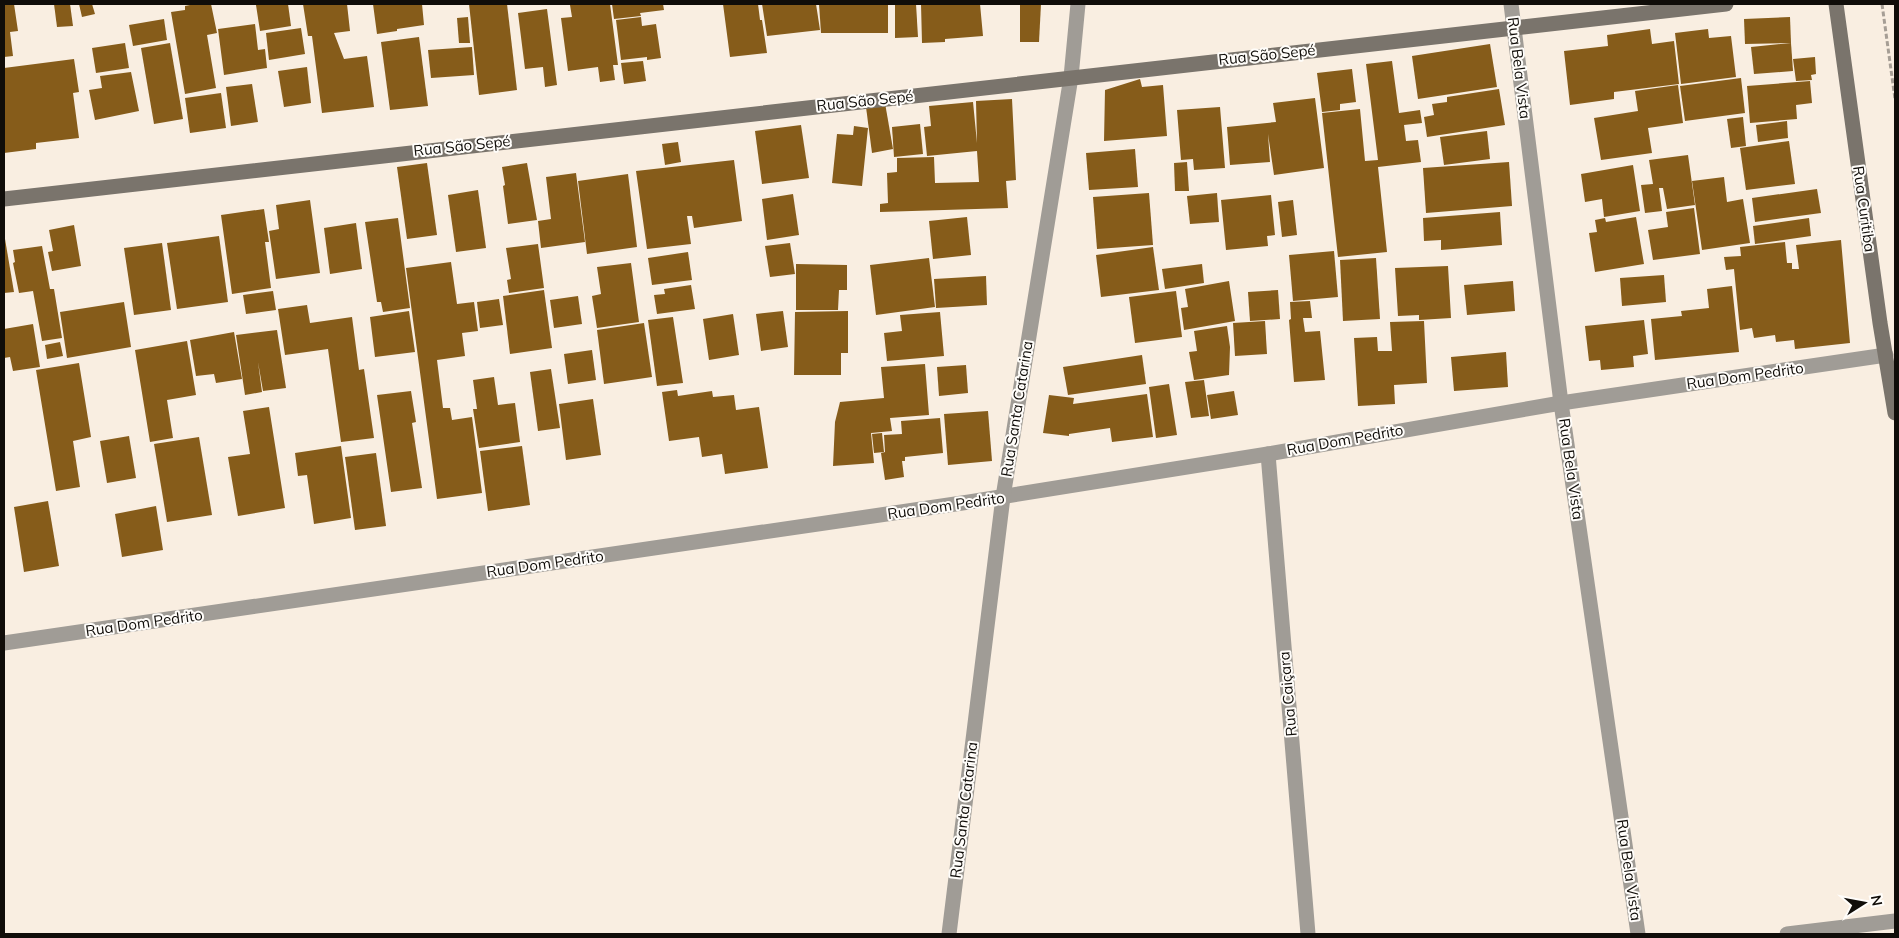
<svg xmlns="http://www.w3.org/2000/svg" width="1899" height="938" font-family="Mulish,sans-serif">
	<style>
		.building { fill: #865c1a }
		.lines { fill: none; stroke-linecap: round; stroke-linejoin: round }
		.path { stroke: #a69e95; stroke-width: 3; stroke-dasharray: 5 2.5; stroke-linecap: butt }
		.street { stroke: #a09c96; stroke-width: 15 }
		.secondary { stroke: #7a746c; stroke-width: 15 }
		.labels { text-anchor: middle; stroke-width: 4; stroke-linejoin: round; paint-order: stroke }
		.street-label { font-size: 15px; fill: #100d09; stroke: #fffdfa }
	</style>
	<rect width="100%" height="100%" fill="#f9eee1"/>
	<g class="building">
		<polygon points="4,4 14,4 18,31 10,32 13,56 4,57"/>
		<polygon points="54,4 70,4 73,26 57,27"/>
		<polygon points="79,4 92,4 95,14 82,17"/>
		<polygon points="190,4 211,4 217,33 207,35 216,88 185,94 171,12 185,10 185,6 190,5"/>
		<polygon points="264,4 288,4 291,26 260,31 256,5"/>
		<polygon points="303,4 347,4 350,31 334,33 344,59 367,56 374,107 322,113 312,36 308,36"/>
		<polygon points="373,4 422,4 424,25 397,29 397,31 377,34"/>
		<polygon points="469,4 507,4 517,90 479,95"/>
		<polygon points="584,4 610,4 618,65 613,65 615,80 600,82 598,67 568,71 561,18 572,17 570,5"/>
		<polygon points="612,4 663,4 664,10 640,13 641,16 614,19"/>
		<polygon points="723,4 758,4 760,20 762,20 767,53 730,57"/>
		<polygon points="762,4 816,4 820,30 767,36"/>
		<polygon points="819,4 888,4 888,33 821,33"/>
		<polygon points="895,4 916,4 918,37 895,38"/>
		<polygon points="921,4 980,4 983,36 945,39 945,42 922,43"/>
		<polygon points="1020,4 1041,4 1039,42 1020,42"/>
		<polygon points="547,9 557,85 545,87 543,67 525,69 518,13"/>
		<polygon points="468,17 470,43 459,43 457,18"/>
		<polygon points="641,17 642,26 656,24 661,58 647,60 647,57 621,60 616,20"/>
		<polygon points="1790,17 1791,43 1745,44 1744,19"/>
		<polygon points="164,19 167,40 133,46 129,25"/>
		<polygon points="255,24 258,50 265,49 267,68 224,75 218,29"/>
		<polygon points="301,28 305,54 269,60 266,33"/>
		<polygon points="1650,29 1652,44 1674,41 1679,84 1614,92 1614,99 1570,105 1564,51 1608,46 1607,35"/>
		<polygon points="1708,29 1709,38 1731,36 1736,77 1681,84 1675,33"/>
		<polygon points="419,37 428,106 390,110 381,42"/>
		<polygon points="125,43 129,68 96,73 92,48"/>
		<polygon points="170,43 183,119 154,124 141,48"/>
		<polygon points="1791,43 1793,71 1754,74 1751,47"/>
		<polygon points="1490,44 1497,87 1418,99 1412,56"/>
		<polygon points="472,47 474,75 431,78 428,50"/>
		<polygon points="1815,57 1816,74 1811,75 1812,80 1796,81 1793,59"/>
		<polygon points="74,59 79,92 73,93 79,138 36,143 36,149 4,153 4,68"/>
		<polygon points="643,61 646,81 624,84 621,63"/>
		<polygon points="1392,61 1399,113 1420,110 1422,123 1404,125 1406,141 1418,140 1421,162 1378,167 1387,252 1338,257 1322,113 1360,109 1365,161 1378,160 1366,64"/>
		<polygon points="307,67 311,103 284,107 278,71"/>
		<polygon points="1352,69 1356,102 1340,104 1340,110 1322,112 1317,73"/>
		<polygon points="131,72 139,111 95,120 89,90 102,88 100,76"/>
		<polygon points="1741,78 1745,113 1685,121 1680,86"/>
		<polygon points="1140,79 1142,87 1163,85 1167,136 1104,141 1105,90"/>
		<polygon points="1810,81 1812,103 1796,105 1797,119 1750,123 1747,86"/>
		<polygon points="252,84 258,122 231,126 226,87"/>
		<polygon points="1678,85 1683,123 1648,128 1652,153 1601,160 1594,118 1638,111 1635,91"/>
		<polygon points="1499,89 1505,125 1427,137 1424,117 1434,115 1432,104 1447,102 1447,97"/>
		<polygon points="221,93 226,128 190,133 185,98"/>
		<polygon points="1315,98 1324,168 1274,175 1268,134 1270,162 1230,165 1227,127 1276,122 1273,103"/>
		<polygon points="1012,99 1016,180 1006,181 1008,208 880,212 880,204 888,203 887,173 897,172 897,158 934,157 935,183 979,182 977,151 927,156 924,127 931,126 929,106 973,102 977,143 976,101"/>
		<polygon points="885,103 893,149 872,153 866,107"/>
		<polygon points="1220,107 1225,168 1194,170 1193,159 1181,160 1177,110"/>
		<polygon points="1743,117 1746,146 1731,148 1727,119"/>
		<polygon points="1787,121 1788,138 1758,142 1756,125"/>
		<polygon points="920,124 923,154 894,157 892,127"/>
		<polygon points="801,125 809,178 762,184 755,131"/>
		<polygon points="854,126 868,128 862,186 832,183 837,134 853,135"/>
		<polygon points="1487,131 1490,159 1444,165 1440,137"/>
		<polygon points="1789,141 1795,184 1746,190 1740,148"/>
		<polygon points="678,142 681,162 665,165 662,144"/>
		<polygon points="1135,149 1138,187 1089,190 1086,153"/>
		<polygon points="1688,155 1695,205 1667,209 1663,188 1659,188 1662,211 1645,213 1641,185 1653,184 1649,160"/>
		<polygon points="734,160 742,221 694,228 692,216 687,216 691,244 647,249 636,171"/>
		<polygon points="1187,162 1189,191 1175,191 1174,163"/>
		<polygon points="1509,162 1512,206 1426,213 1423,168"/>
		<polygon points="427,163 437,235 407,239 397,167"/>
		<polygon points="527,163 537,220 508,224 503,186 505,185 502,167"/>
		<polygon points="1633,165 1640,211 1604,217 1602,199 1585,202 1581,174"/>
		<polygon points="576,173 585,242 541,248 538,221 551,219 546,177"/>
		<polygon points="628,174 637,247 587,254 578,181"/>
		<polygon points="1724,177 1727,202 1743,199 1750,243 1702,250 1692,181"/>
		<polygon points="1817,189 1821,213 1755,222 1752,198"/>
		<polygon points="478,190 486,248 456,252 448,195"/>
		<polygon points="1149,193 1153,245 1097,249 1093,197"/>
		<polygon points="1217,193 1219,222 1190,224 1187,196"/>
		<polygon points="793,194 799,235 767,240 762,199"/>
		<polygon points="1271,195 1275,235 1267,236 1268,246 1226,250 1221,200"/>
		<polygon points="310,200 320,273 276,279 269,231 279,229 276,205"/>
		<polygon points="1293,200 1297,235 1282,237 1278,202"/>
		<polygon points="1694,208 1700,254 1653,260 1648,230 1668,227 1666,212"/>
		<polygon points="264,209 269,242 265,242 271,288 232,294 221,215"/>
		<polygon points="1500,212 1502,245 1441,250 1441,240 1424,241 1423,218"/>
		<polygon points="967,217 971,255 933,259 929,221"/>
		<polygon points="1636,217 1644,264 1595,272 1589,233 1597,232 1595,220 1605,218 1606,222"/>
		<polygon points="398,218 410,308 383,312 381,302 377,302 365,222"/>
		<polygon points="1809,218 1811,236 1755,244 1753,226"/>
		<polygon points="356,223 362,269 330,274 324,228"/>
		<polygon points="74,225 81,266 52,271 48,252 53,251 49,230"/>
		<polygon points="4,233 14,292 4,293"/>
		<polygon points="219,236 228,302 177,309 167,243"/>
		<polygon points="1841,240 1850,343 1795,349 1794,340 1776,342 1775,335 1754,338 1752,328 1740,330 1734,269 1726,270 1724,257 1741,256 1740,247 1785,242 1787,263 1792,263 1792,269 1799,269 1796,245"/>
		<polygon points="162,243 171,310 134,315 124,248"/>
		<polygon points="790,243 795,274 770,277 765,246"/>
		<polygon points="538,244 544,288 509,293 507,280 511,279 506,248"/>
		<polygon points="42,246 50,289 54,289 62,338 42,341 33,291 19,293 13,263 15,262 13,250"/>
		<polygon points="1153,247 1159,290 1101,297 1096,255"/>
		<polygon points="1334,251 1338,297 1293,301 1289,255"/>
		<polygon points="688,252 692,280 652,285 648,258"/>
		<polygon points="929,258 935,307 876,315 870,265"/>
		<polygon points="1376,258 1380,319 1343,321 1340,260"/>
		<polygon points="451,262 457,304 474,302 478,331 462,333 465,356 437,360 443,408 450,408 452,420 472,417 482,493 437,499 406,268"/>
		<polygon points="631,263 639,322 597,328 592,296 601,294 597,267"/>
		<polygon points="796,264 847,265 847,290 839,290 838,310 796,310"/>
		<polygon points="1202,264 1204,283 1165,289 1162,269"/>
		<polygon points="1448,266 1451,318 1419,320 1419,315 1398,316 1395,268"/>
		<polygon points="1664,275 1666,302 1622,306 1620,278"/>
		<polygon points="986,276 987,305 936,308 934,279"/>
		<polygon points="1229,281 1235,321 1184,330 1181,308 1188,307 1185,289"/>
		<polygon points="1513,281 1515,311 1467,315 1464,285"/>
		<polygon points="691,285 695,309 657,314 654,295 665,294 664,289"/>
		<polygon points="1732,286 1739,352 1655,360 1651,319 1682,316 1681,311 1709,308 1707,289"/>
		<polygon points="544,290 552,348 510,354 503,296"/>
		<polygon points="1278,290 1280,319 1250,321 1248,292"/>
		<polygon points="273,291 276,310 246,314 243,295"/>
		<polygon points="1176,291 1182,337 1135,343 1129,297"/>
		<polygon points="578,296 582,324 554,328 550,300"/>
		<polygon points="499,299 503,325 480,328 477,302"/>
		<polygon points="1310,301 1312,318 1303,318 1305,332 1320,331 1325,380 1294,382 1289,320 1291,319 1290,302"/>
		<polygon points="124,302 131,347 67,358 60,312"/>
		<polygon points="307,305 310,323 352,317 359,370 364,369 374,438 341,442 328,349 285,355 278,309"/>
		<polygon points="409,311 415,352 375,357 370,317"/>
		<polygon points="783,311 788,347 761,351 756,314"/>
		<polygon points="848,311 848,353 841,353 841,375 794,375 795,312"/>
		<polygon points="940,312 944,356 887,361 884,333 902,331 900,315"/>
		<polygon points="733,314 739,355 709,360 703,319"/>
		<polygon points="673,317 683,383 657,386 648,320"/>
		<polygon points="1644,320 1648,354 1633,356 1634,367 1601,370 1600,360 1589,361 1585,326"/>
		<polygon points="1265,321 1267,354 1235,356 1233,323"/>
		<polygon points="1424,321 1427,383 1394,385 1395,404 1358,406 1354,338 1377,337 1378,351 1392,351 1390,322"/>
		<polygon points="644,323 652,377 604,384 597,330"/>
		<polygon points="33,324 40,367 13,371 10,357 4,358 4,329"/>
		<polygon points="1227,326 1230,347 1229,375 1194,380 1189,352 1197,351 1194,331"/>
		<polygon points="277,330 286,388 263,391 258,362 262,392 245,395 236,335"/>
		<polygon points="234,332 242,379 216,383 214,374 196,376 190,340"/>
		<polygon points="187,341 196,395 167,400 173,438 150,442 135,350"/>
		<polygon points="60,342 63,356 47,359 45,345"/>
		<polygon points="592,350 596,380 568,384 564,354"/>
		<polygon points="1506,352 1508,387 1454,391 1451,357"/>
		<polygon points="1142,355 1146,384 1068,395 1063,367"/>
		<polygon points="79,363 91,437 73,441 80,487 56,491 36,370"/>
		<polygon points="925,364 929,415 890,418 892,431 871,433 874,463 833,466 835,422 840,402 884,398 881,367"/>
		<polygon points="966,365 968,393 939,396 937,367"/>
		<polygon points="551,369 560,428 538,431 530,372"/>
		<polygon points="494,377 498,405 515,403 520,442 479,448 473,409 477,409 473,380"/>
		<polygon points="1204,380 1209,416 1191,418 1185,382"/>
		<polygon points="1169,384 1177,435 1156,438 1149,387"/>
		<polygon points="677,390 678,396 712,391 713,397 734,395 736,410 759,407 768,468 725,474 722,454 702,457 699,437 669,441 662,392"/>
		<polygon points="411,391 416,422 412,423 422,488 391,492 377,395"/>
		<polygon points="1234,391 1238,415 1211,419 1207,395"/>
		<polygon points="1147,394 1153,437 1112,442 1110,428 1069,434 1069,436 1043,433 1049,395 1074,398 1073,404"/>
		<polygon points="593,399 601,455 566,460 559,404"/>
		<polygon points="269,407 285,508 238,516 228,457 250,454 243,411"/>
		<polygon points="988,411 992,461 948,465 944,414"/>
		<polygon points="940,418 943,453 905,457 905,461 902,461 904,477 885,480 881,453 885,452 884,435 902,434 901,421"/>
		<polygon points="882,433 884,452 874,453 872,434"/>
		<polygon points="129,436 136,478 107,483 100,441"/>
		<polygon points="199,437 212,515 167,522 154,444"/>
		<polygon points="341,446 351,518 314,524 307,475 298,476 295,453"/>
		<polygon points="522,446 530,505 488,511 480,451"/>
		<polygon points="376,453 386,526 355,530 345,457"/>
		<polygon points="48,501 59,566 24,572 14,507"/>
		<polygon points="156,506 163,550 122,557 115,514"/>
	</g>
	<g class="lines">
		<polyline class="path" points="1882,4 1895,99"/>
		<g class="street">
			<polyline points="1511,4 1561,403 1638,934"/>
			<polyline points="1268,454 1308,934"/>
			<polyline points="4,643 969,502 1268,454 1561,403 1886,355"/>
			<polyline points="949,934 1003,497 1071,77 1078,4"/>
			<polyline points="1787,934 1895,921"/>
		</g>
		<g class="secondary">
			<polyline points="1836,4 1880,323 1895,413"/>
			<polyline points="4,199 1726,4"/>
		</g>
	</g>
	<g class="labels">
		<g class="street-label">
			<text transform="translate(1267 55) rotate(-6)" y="5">Rua São Sepé</text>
			<text transform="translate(1519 68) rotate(83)" y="5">Rua Bela Vista</text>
			<text transform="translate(865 101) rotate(-6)" y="5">Rua São Sepé</text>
			<text transform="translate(462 146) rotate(-6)" y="5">Rua São Sepé</text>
			<text transform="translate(1864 209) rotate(82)" y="5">Rua Curitiba</text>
			<text transform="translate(1745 376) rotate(-8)" y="5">Rua Dom Pedrito</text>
			<text transform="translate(1017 409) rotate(-81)" y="5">Rua Santa Catarina</text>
			<text transform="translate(1345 440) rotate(-10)" y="5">Rua Dom Pedrito</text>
			<text transform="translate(1571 469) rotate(82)" y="5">Rua Bela Vista</text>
			<text transform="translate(946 506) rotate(-8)" y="5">Rua Dom Pedrito</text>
			<text transform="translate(545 564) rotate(-8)" y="5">Rua Dom Pedrito</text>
			<text transform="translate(144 623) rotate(-8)" y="5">Rua Dom Pedrito</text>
			<text transform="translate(1288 694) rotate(-95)" y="5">Rua Caiçara</text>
			<text transform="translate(964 810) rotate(-83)" y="5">Rua Santa Catarina</text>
			<text transform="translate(1629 870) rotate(82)" y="5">Rua Bela Vista</text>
		</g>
	</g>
	<rect width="1899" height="938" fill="none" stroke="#100d09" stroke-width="10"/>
	<g transform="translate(1864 903) rotate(79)" stroke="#fffdfa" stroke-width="4" paint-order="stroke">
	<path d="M0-4L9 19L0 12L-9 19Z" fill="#100d09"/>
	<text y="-8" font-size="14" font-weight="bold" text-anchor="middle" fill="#100d09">N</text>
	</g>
</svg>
